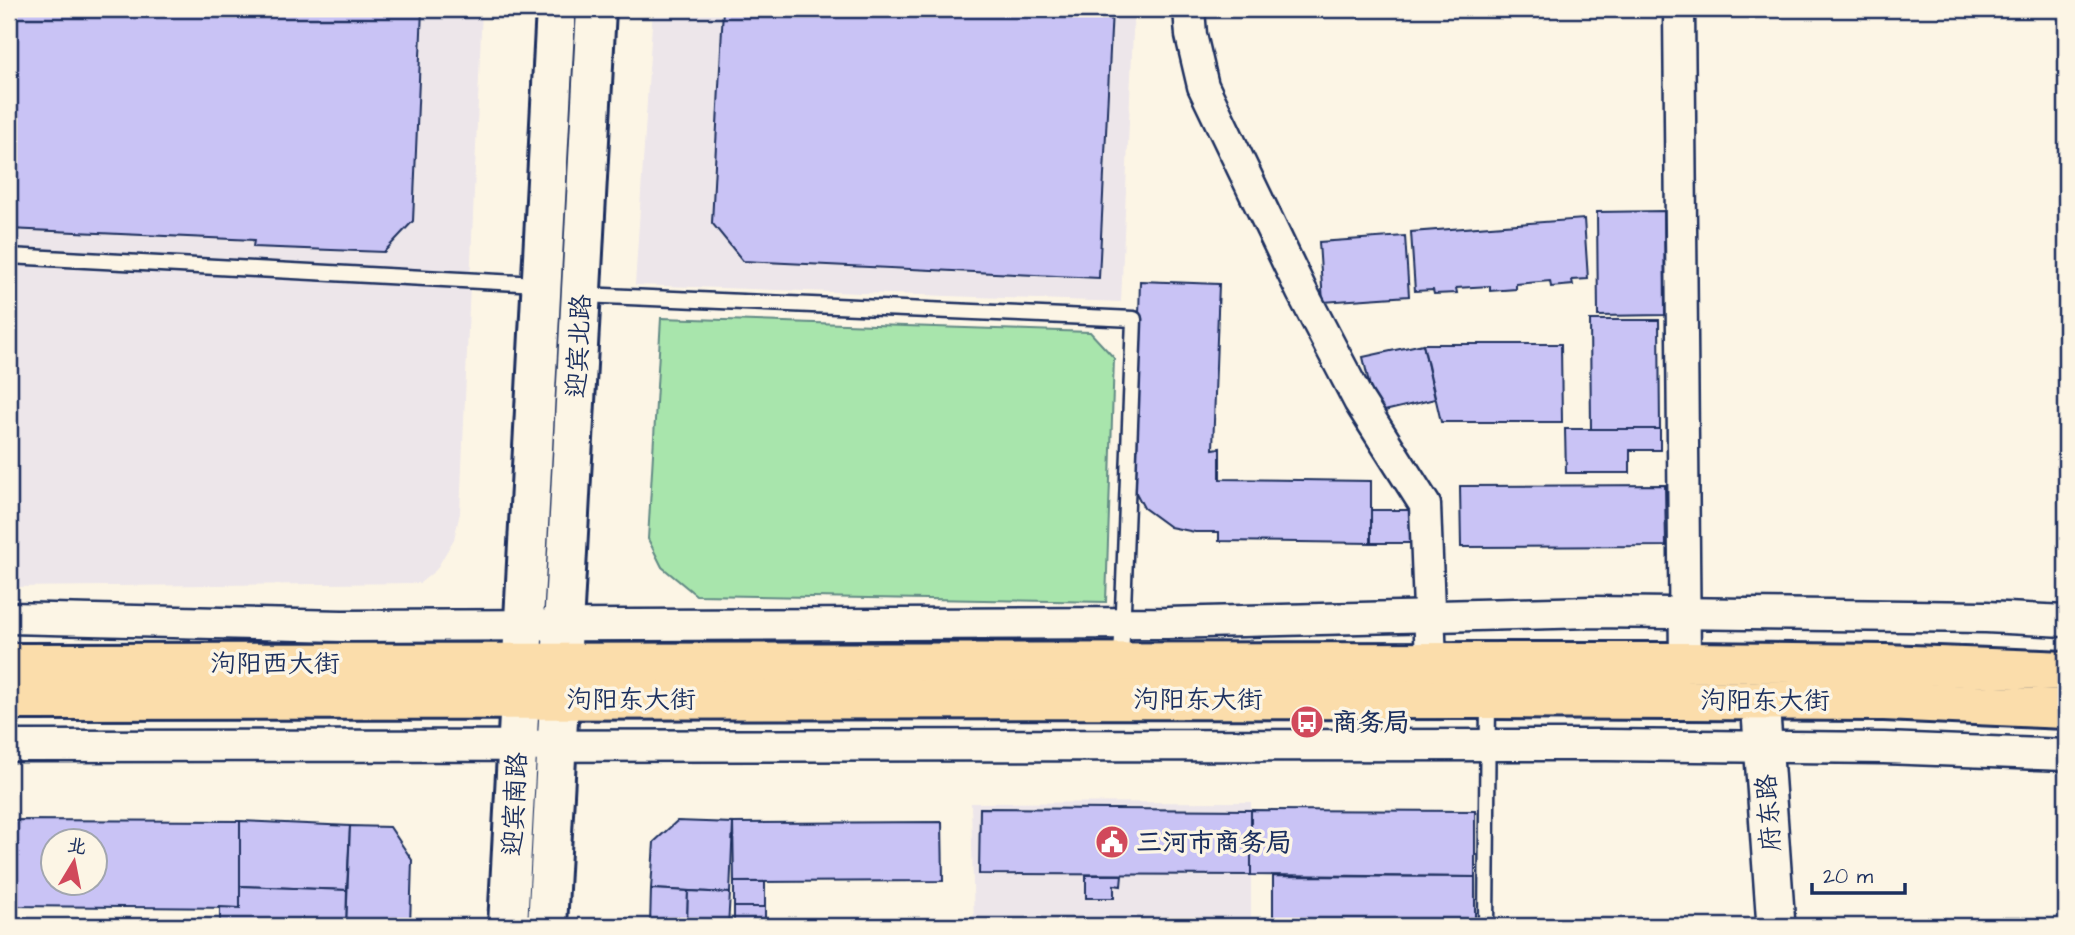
<svg xmlns="http://www.w3.org/2000/svg" width="2075" height="935" font-family="'Architects Daughter','LXGW WenKai TC',sans-serif">
	<style>
		.built { fill: #ede6ea }
		.green { fill: #a8e5ac; stroke: #628a85; stroke-width: 2 }
		.building { fill: #c9c3f5; stroke: #1b2f5e; stroke-width: 2; fill-rule: evenodd }
		.lines { fill: none; stroke-linecap: round; stroke-linejoin: round }
		.service-casing { stroke: #1b2f5e; stroke-width: 19 }
		.minor-casing { stroke: #1b2f5e; stroke-width: 35 }
		.tertiary-casing { stroke: #1b2f5e; stroke-width: 42 }
		.secondary-casing { stroke: #1b2f5e; stroke-width: 44 }
		.trunk-casing { stroke: #1b2f5e; stroke-width: 44 }
		.service { stroke: #fcf5e5; stroke-width: 14 }
		.minor { stroke: #fcf5e5; stroke-width: 30 }
		.tertiary { stroke: #fcf5e5; stroke-width: 37 }
		.secondary { stroke: #fcf5e5; stroke-width: 38 }
		.trunk { stroke: #fbddab; stroke-width: 38 }
		.labels { text-anchor: middle; stroke-width: 7; stroke-linejoin: round; paint-order: stroke }
		.street-label { font-size: 26px; fill: #1b2f5e; stroke: #fcf5e5 }
		.poi-label { font-size: 26px; font-weight: bold; fill: #1b2f5e; stroke: #fcf5e5; text-anchor: start }
	</style>
	<rect width="100%" height="100%" fill="#fcf5e5"/>
	<filter id="ink" filterUnits="userSpaceOnUse"><feTurbulence type="fractalNoise" baseFrequency=".0143" numOctaves="2"/><feDisplacementMap in="SourceGraphic" scale="14" xChannelSelector="R" yChannelSelector="G"/><feConvolveMatrix kernelMatrix="1 2 1 2 8 2 1 2 1" color-interpolation-filters="sRGB"/></filter>
	<g filter="url(#ink)">
		<g class="built">
			<polygon points="9,9 482,9 460,513 454,539 436,570 420,583 9,587"/>
			<polygon points="653,9 1134,9 1121,302 635,285"/>
			<polygon points="1251,802 1251,926 974,926 971,803"/>
		</g>
		<polygon class="green" points="661,318 1090,332 1114,358 1106,602 696,595 662,567 648,539"/>
		<g class="building">
			<polygon points="9,9 422,9 413,221 384,252 253,247 254,240 9,229"/>
			<polygon points="723,9 1112,9 1099,278 743,261 712,223"/>
			<polygon points="1664,211 1665,315 1598,316 1597,212"/>
			<polygon points="1584,219 1588,279 1572,280 1573,285 1551,287 1550,281 1516,284 1516,289 1490,291 1490,286 1456,288 1457,293 1434,294 1433,290 1415,291 1411,232"/>
			<polygon points="1405,236 1409,296 1323,302 1319,242"/>
			<polygon points="1140,281 1219,284 1213,449 1220,448 1220,479 1371,481 1371,543 1219,541 1219,532 1195,532 1170,527 1144,508 1134,489"/>
			<polygon points="1590,320 1659,320 1660,429 1591,429"/>
			<polygon points="1423,344 1435,399 1376,413 1363,357"/>
			<polygon points="1423,344 1561,344 1562,422 1441,422"/>
			<polygon points="1565,429 1660,429 1660,450 1630,450 1630,473 1566,473"/>
			<polygon points="1665,485 1666,546 1461,547 1460,486"/>
			<rect x="1371" y="510" width="40" height="33"/>
			<polygon points="980,808 1251,810 1251,875 979,874"/>
			<polygon points="1251,810 1475,811 1475,877 1251,875"/>
			<path d="M9,820l231,1v87l-231,-2zM52,841h42v42h-42z"/>
			<polygon points="240,821 350,826 347,890 240,886"/>
			<polygon points="677,821 733,823 730,893 651,889 654,842"/>
			<polygon points="942,822 943,881 734,882 733,823"/>
			<polygon points="350,826 390,827 412,860 410,926 346,926"/>
			<polygon points="1086,875 1122,875 1121,886 1114,885 1114,898 1086,898"/>
			<polygon points="1273,876 1475,877 1475,926 1273,926"/>
			<rect x="734" y="882" width="31" height="25"/>
			<polygon points="240,886 347,890 346,926 220,926 220,907 240,908"/>
			<polygon points="651,889 688,891 687,926 650,926"/>
			<polygon points="688,891 730,893 728,926 687,926"/>
			<rect x="734" y="907" width="31" height="19"/>
		</g>
		<g class="lines">
			<defs>
				<g id="service">
					<polyline points="9,256 539,284"/>
					<polyline points="582,295 1134,319 1121,662"/>
					<polyline points="1486,926 1488,700"/>
				</g>
				<g id="minor">
					<polyline points="1189,9 1191,35 1203,86 1302,292 1359,401 1425,505 1431,662"/>
					<polyline points="1679,9 1685,662"/>
					<polyline points="9,618 342,626 1167,623 1592,612 1986,617 2066,621"/>
					<polyline points="9,746 1606,745 1884,748 2066,755"/>
				</g>
				<polyline id="tertiary" points="1760,700 1776,926"/>
				<g id="secondary">
					<polyline points="508,926 556,9"/>
					<polyline points="547,926 596,9"/>
				</g>
				<g id="trunk">
					<polyline points="9,663 1685,662 1885,664 2066,671"/>
					<polyline points="9,700 1488,699 1884,701 2066,709"/>
				</g>
			</defs>
			<use href="#service" class="service-casing"/>
			<use href="#minor" class="minor-casing"/>
			<use href="#tertiary" class="tertiary-casing"/>
			<use href="#secondary" class="secondary-casing"/>
			<use href="#trunk" class="trunk-casing"/>
			<use href="#service" class="service"/>
			<use href="#minor" class="minor"/>
			<use href="#tertiary" class="tertiary"/>
			<use href="#secondary" class="secondary"/>
			<use href="#trunk" class="trunk"/>
		</g>
	</g>
	<defs>
		<symbol id="bus-disc" viewBox="-11 -11 22 22"><circle r="9.5" fill="#d1495b" stroke="#fcf5e5"/><path d="M-5-6H5V4H4V6H2V4H-2V6H-4V4H-5ZM-3.5-4V0h7V-4ZM-3.5 1.2v1.5H-2V1.2ZM2 1.2v1.5H3.5V1.2Z" fill="#fff"/></symbol>
		<symbol id="civic-disc" viewBox="-11 -11 22 22"><circle r="9.5" fill="#d1495b" stroke="#fcf5e5"/><path d="M-.6-6.5H3V-4.5H.6V-3L4-1V1h2V6H-6V1h2V-1L-.6-3ZM-1.2 2.5V6h2.4V2.5Z" fill="#fff"/></symbol>
	</defs>
	<g fill-rule="evenodd">
		<use href="#bus-disc" x="1288" y="703" width="38" height="38"/>
		<use href="#civic-disc" x="1093" y="823" width="38" height="38"/>
	</g>
	<g class="labels">
		<g class="street-label">
			<text transform="translate(578 346) rotate(-87)" y="9">迎宾北路</text>
			<text x="275" y="672">泃阳西大街</text>
			<text x="631" y="708">泃阳东大街</text>
			<text x="1198" y="708">泃阳东大街</text>
			<text x="1765" y="709">泃阳东大街</text>
			<text transform="translate(514 804) rotate(-87)" y="9">迎宾南路</text>
			<text transform="translate(1768 813) rotate(-94)" y="9">府东路</text>
		</g>
		<g class="poi-label">
			<text x="1332" y="731">商务局</text>
			<text x="1136" y="851">三河市商务局</text>
		</g>
	</g>
	<rect width="2075" height="935" fill="none" stroke="#fcf5e5" stroke-width="35"/>
	<rect x="18" y="18" width="2040" height="900" fill="none" stroke="#1b2f5e" stroke-width="2.5" filter="url(#ink)"/>
	<g transform="translate(74 862) rotate(10)"><circle r="33" fill="#fcf5e5" stroke="#a2a6af" stroke-width="2"/>
	<path d="M0-5L12 26L0 18L-12 26Z" fill="#d1495b"/>
	<text y="-10" font-size="19" font-weight="bold" text-anchor="middle" fill="#1b2f5e">北</text>
	</g>
	<path d="M1812 883v10h93v-10" fill="none" stroke="#1b2f5e" stroke-width="3.5"/>
	<text x="1823" y="883" font-size="21" fill="#1b2f5e" stroke="#fcf5e5" stroke-width="5" paint-order="stroke">20 m</text>
</svg>
